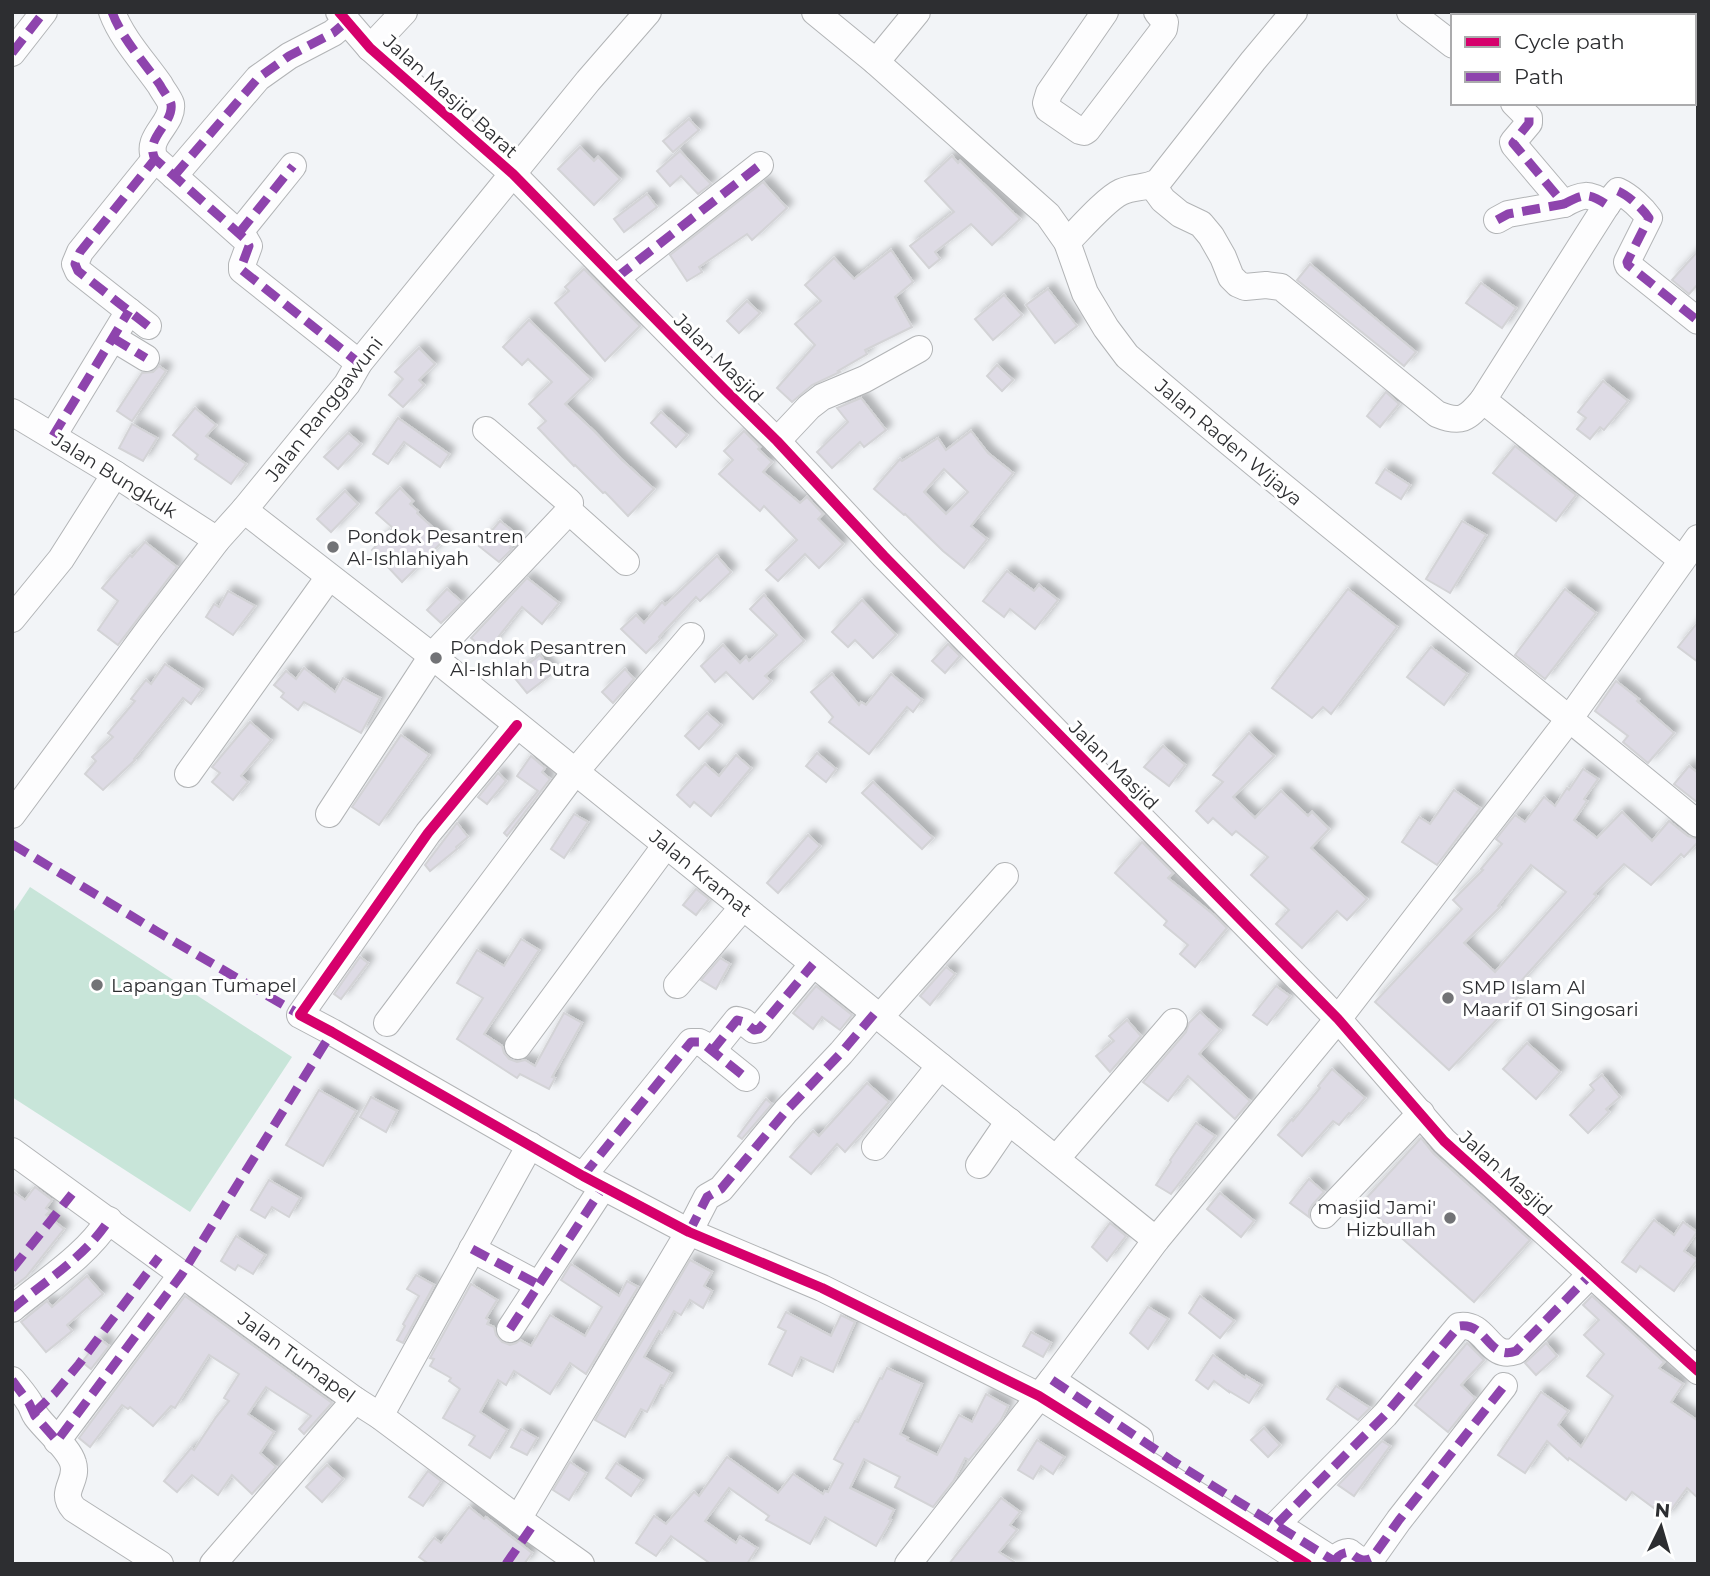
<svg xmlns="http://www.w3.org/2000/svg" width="1710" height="1576" font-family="Montserrat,sans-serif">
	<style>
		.green { fill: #c8e5d9 }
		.building { fill: #dedbe5; stroke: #d3d3d6; stroke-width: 2; fill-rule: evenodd; filter: url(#shadow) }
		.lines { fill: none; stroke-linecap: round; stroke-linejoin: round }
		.minor-casing { stroke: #b2b4b6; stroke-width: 28 }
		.minor { stroke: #fdfdfe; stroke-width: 26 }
		.quiet { stroke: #8e44ad; stroke-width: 9; stroke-dasharray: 18 9; stroke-linecap: butt }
		.cycleway-casing { stroke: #fff; stroke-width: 15 }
		.cycleway { stroke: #d6006c; stroke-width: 10 }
		.poi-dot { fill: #727376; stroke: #fff; stroke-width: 2.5 }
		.labels { text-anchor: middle; stroke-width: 6; stroke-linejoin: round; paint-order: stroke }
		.street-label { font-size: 19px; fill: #2d2e31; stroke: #fff }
		.poi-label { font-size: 19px; fill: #2d2e31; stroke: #fff; text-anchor: start }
	</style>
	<defs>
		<filter id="shadow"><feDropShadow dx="6" dy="-6" stdDeviation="3.5" flood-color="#0004"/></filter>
	</defs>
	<rect width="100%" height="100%" fill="#f2f4f7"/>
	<polygon class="green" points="30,887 292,1057 190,1212 12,1097 12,914"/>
	<g class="building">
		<polygon points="689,119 699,130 673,152 663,141"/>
		<polygon points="580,147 594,161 598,157 620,179 594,205 558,169"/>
		<polygon points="680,151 711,184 698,194 681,176 670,186 657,171"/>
		<polygon points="952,156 958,163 960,161 1020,219 992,245 971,224 935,252 940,259 929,268 910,246 954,212 925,181"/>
		<polygon points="763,182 787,208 752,240 747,234 699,267 702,272 687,281 670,255"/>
		<polygon points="647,194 657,207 624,232 614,219"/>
		<polygon points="891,250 913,282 895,297 912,327 865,350 867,354 838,371 840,372 812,385 792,402 777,388 815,345 795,324 821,301 805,285 834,258 854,279"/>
		<polygon points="1698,251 1698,284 1689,294 1672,280"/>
		<polygon points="1310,264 1416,352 1404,366 1297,280"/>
		<polygon points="584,269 640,326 605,361 555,303 569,291 565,287"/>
		<polygon points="1481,283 1516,308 1502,328 1466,303"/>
		<polygon points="1048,289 1077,326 1055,343 1026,305"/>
		<polygon points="1004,295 1022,315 993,340 975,319"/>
		<polygon points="747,301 760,313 739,333 727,321"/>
		<polygon points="529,320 591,379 565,404 594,431 621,459 654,489 628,516 605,492 603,493 575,465 574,466 538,428 546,421 529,404 552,382 528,359 522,365 503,347"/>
		<polygon points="419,348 435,364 419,380 424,385 403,407 389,395 403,379 395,372"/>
		<polygon points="997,365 1013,380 1002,391 987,376"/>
		<polygon points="159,366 166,371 132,421 117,411 142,373 153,372"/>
		<polygon points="1603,381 1628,401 1604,430 1600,427 1590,439 1577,429 1586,418 1578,412"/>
		<polygon points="1386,392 1399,404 1380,427 1367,416"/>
		<polygon points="861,398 886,430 864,447 860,442 832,468 817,452 848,422 837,408"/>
		<polygon points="195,408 216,425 206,436 246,464 231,484 195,459 198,455 173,435"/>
		<polygon points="661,412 687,435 676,447 651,423"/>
		<polygon points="398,418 449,454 440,467 404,442 388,464 373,454"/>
		<polygon points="132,424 157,438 143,461 119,448"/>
		<polygon points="744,431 760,447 758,449 772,462 763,472 800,503 807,497 823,514 818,519 843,544 819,568 805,554 778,581 766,570 797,540 764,506 760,511 719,474 733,460 724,451"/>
		<path d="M971,431l17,22 25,20 -42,53 16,13 -23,29 -21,-17 -38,-37 -1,1 -30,-26 26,-30 2,2 36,-23 8,12zM944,469l24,23 -22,22 -22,-22z"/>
		<polygon points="348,433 361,444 338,469 324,457"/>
		<polygon points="1515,446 1576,495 1556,521 1493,473"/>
		<polygon points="1385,469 1410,485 1401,499 1376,483"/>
		<polygon points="400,488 413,501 410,504 418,511 417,513 445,539 402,582 372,550 393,528 376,513"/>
		<polygon points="345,491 358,504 331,532 317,519"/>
		<polygon points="500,521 519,536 510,548 512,549 499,562 479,546"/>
		<polygon points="1462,521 1486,535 1450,593 1426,579"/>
		<polygon points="145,542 177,567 118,645 98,630 118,601 102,588 130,555 132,557"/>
		<polygon points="717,556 731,572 700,601 696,597 659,637 660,639 646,653 621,629 636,615 644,623 662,602 665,605"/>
		<polygon points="1007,571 1034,591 1039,585 1058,600 1035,629 1010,609 1004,617 983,601"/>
		<polygon points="527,578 559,603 542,624 522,607 487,651 471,638"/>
		<polygon points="447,589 462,602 441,623 427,610"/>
		<polygon points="1348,589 1397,627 1331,714 1323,707 1312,718 1272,688"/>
		<polygon points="1565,589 1596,613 1545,679 1515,655"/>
		<polygon points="228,591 255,606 233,635 206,617 214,604 219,607"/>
		<polygon points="764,595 804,641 765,676 771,681 753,699 726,672 715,682 701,666 723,645 740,663 746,657 749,661 777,635 750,609"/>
		<polygon points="862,600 896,635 873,658 855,640 848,647 832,632"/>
		<polygon points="1698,622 1698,662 1678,647"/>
		<polygon points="948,644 960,656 945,673 932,661"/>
		<polygon points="1431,647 1467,674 1444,705 1407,677"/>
		<polygon points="540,655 553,673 527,693 513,676"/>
		<polygon points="165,664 202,689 191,704 183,698 134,759 135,760 103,790 85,774 96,761 92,757 113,737 108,733 135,701 131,699 146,680 151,684"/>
		<polygon points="304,668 335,692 343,678 380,698 361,733 304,702 298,710 281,697 284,693 274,685 286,671 296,679"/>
		<polygon points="625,669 634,679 613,703 602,692"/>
		<polygon points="832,674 859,705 861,702 866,705 891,674 922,700 913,712 907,707 869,754 829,722 833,717 811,692"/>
		<polygon points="1616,681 1639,699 1637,701 1674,733 1648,763 1623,742 1628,736 1595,711"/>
		<polygon points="707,713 721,725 699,749 685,736"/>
		<polygon points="250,722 271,740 241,776 248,782 233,800 212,782 220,773 212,767"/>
		<polygon points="1249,733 1274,756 1233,797 1255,818 1281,791 1308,816 1312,812 1329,829 1311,848 1367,899 1347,920 1337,911 1302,948 1276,924 1289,910 1251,875 1268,857 1236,831 1232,835 1213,818 1208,823 1196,811 1223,782 1213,775"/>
		<polygon points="401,735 429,755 379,825 352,807"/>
		<polygon points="1163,746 1185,765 1169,786 1144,767"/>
		<polygon points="817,753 836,769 826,782 806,766"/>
		<polygon points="736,755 751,768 711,816 694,802 690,807 677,795 705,764 719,776"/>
		<polygon points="531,756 545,768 542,772 550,779 507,836 504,833 538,791 517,776"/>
		<polygon points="1689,766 1698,773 1698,803 1674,784"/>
		<path d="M1583,769l15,10 -14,20 3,2 -13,19 23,18 25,-26 30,29 17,-20 19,15 10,3v3l-14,15 -3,-3 -30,31 -27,-21 -30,30 3,2 -83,93 6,6 -71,75 -74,-68 87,-93 -9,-9 30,-30 -2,-1 21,-25 -6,-5 19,-24 10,7 19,-25 11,9 12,-18 2,2zM1531,865l35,27 -71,80 -31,-29 36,-36 -2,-1z"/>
		<polygon points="498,773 506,781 487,804 478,797"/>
		<polygon points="873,782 933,838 922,849 862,793"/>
		<polygon points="1454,790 1480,808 1437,865 1402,842 1419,817 1430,824"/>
		<polygon points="574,814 588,822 564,858 551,849"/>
		<polygon points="457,823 468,837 456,847 457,849 430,871 425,865"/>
		<polygon points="808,835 820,846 778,893 767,883"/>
		<polygon points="1142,842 1173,873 1168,878 1214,915 1227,928 1195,967 1180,954 1188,945 1164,925 1167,921 1115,873"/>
		<polygon points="696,889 709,899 696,915 683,905"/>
		<polygon points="521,939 539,950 484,1034 502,1046 504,1053 509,1059 517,1062 525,1060 535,1066 564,1013 582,1023 552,1077 555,1078 549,1089 520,1074 517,1078 457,1039 483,998 457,983 477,950 504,966"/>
		<polygon points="360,957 368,963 341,999 334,994"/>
		<polygon points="720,958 730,964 716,989 701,980"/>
		<polygon points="946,967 955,974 930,1005 920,996"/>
		<polygon points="816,986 852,1015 840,1030 822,1017 813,1029 793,1013"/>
		<polygon points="1276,986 1290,996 1267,1025 1253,1015"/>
		<polygon points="1200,1012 1220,1030 1199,1054 1250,1101 1235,1119 1188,1076 1168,1101 1143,1082 1186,1032 1189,1023"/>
		<polygon points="1127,1020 1141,1036 1110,1072 1096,1056 1114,1041 1109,1036"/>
		<polygon points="1527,1043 1560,1072 1536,1099 1503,1069"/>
		<polygon points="1332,1069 1365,1098 1351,1114 1349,1113 1339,1125 1333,1121 1302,1156 1278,1135 1292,1119 1293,1121 1320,1088 1318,1086"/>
		<polygon points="1602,1075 1620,1097 1606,1109 1609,1112 1588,1133 1570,1115 1594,1090 1590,1085"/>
		<polygon points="867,1083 889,1102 845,1152 837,1144 811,1174 790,1157 813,1131 819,1136"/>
		<polygon points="319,1090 356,1111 323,1166 286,1145"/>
		<polygon points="371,1097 397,1111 386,1132 360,1117"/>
		<polygon points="766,1099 772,1104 742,1139 738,1136"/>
		<polygon points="1196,1123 1215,1136 1171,1194 1156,1185 1171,1162 1170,1160"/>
		<polygon points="1421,1138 1433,1153 1530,1240 1474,1302 1362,1203"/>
		<polygon points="1309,1179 1324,1192 1312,1205 1309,1211 1309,1217 1290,1203"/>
		<polygon points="269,1180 300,1198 289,1217 272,1207 265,1218 251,1210"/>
		<polygon points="35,1187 52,1200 46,1208 50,1211 46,1215 64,1229 26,1277 12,1288 12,1191 25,1200"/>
		<polygon points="1220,1193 1254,1221 1241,1237 1207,1209"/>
		<polygon points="1654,1220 1674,1235 1683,1222 1697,1232 1684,1251 1697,1260 1674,1291 1640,1266 1636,1272 1622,1262"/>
		<polygon points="1110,1223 1126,1236 1107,1261 1092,1247"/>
		<polygon points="236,1236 265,1255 253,1274 238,1265 235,1270 221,1261"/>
		<polygon points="690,1260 712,1272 704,1286 712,1291 703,1308 690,1300 681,1315 674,1311 662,1333 659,1331 644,1357 671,1373 664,1386 661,1385 647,1412 641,1409 625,1437 595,1420"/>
		<polygon points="571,1264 619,1296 627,1281 638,1287 586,1374 570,1363 550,1394 514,1371 506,1385 498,1380 480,1412 507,1430 490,1458 469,1445 475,1436 443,1418 460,1389 449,1381 451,1378 430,1366 434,1359 430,1358 471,1284 497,1300 486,1318 489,1320 487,1324 494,1327 496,1335 502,1342 510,1345 516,1343 520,1340 531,1346 550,1315 585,1336 602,1307 561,1280"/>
		<polygon points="416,1275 434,1285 403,1343 397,1340 405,1326 403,1324 419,1296 407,1289"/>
		<polygon points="87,1276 103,1294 67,1325 72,1331 46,1352 21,1322 47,1301 52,1307"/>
		<polygon points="185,1296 332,1403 304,1434 299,1429 311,1416 266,1387 248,1414 274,1432 260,1453 276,1467 252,1494 232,1475 218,1495 192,1475 177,1492 164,1481 191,1448 194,1450 216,1417 229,1401 224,1398 239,1374 209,1355 175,1408 171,1406 153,1426 130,1407 128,1409 122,1405 90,1447 79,1438"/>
		<polygon points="1200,1296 1234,1321 1220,1338 1189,1313"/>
		<polygon points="1592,1296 1664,1362 1659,1368 1683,1384 1671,1402 1698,1421 1698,1498 1687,1488 1666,1517 1632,1492 1626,1500 1569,1458 1568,1460 1547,1441 1525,1473 1498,1455 1541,1392 1568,1411 1558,1425 1581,1447 1613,1396 1587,1376 1604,1354 1584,1335 1599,1320 1583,1305"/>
		<polygon points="1148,1307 1168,1319 1148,1349 1130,1333"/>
		<polygon points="786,1312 831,1336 841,1315 855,1322 833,1372 801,1357 792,1376 769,1364 786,1331 778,1327"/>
		<polygon points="1031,1332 1051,1343 1043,1357 1023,1346"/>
		<polygon points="100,1339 109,1346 91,1369 82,1362"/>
		<polygon points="1467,1343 1484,1360 1461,1385 1475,1398 1448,1432 1415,1405"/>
		<polygon points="1546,1343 1557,1356 1536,1375 1525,1363"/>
		<polygon points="1213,1355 1245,1378 1246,1376 1261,1385 1249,1403 1229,1391 1229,1392 1214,1381 1208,1389 1196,1380"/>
		<polygon points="887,1368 922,1384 900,1434 908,1438 907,1440 937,1455 959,1415 972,1422 986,1394 1008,1406 1001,1420 969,1460 965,1458 954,1480 933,1507 895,1487 900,1477 864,1459 850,1488 894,1510 889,1519 891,1520 876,1546 825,1517 810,1544 766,1520 769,1516 729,1488 705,1521 736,1543 740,1537 757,1548 747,1564 711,1564 671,1536 656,1556 636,1543 654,1516 666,1524 694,1492 699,1496 727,1457 778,1493 793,1474 823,1494 825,1491 828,1492 843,1464 834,1459 855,1421 858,1422 880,1378 882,1379"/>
		<polygon points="1336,1386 1370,1408 1358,1420 1327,1399"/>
		<polygon points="1264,1428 1280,1445 1268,1457 1251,1440"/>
		<polygon points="521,1429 537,1438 527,1455 511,1447"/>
		<polygon points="1037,1440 1064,1457 1053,1474 1041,1466 1033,1479 1018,1470"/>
		<polygon points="1382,1441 1390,1446 1354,1496 1338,1485"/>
		<polygon points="570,1462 586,1473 569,1500 553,1490"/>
		<polygon points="616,1463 642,1480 631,1496 606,1478"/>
		<polygon points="327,1465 343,1479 322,1502 306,1487"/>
		<polygon points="428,1471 441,1481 423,1506 409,1497"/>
		<polygon points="1001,1498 1020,1512 1010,1525 1017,1530 999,1552 1017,1564 949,1564"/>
		<polygon points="469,1507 484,1519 486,1517 532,1553 524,1564 429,1564 419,1557 434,1538 441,1543"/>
	</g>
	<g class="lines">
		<defs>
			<g id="minor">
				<path d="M112,12c10,27 32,50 48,73 3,6 9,13 11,19 3,20 -27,33 -16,55l90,80 4,7 -7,19v5l117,93"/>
				<polyline points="339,12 370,48 513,174 725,390 777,441 884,556 1338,1019 1444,1141 1698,1371"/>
				<path d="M815,12l61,50 172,153 19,27 18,51 21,35 21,28c187,160 381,311 571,468"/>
				<polyline points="1105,12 1049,93 1046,103 1048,109 1080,131 1084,132 1087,130 1164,29 1165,22 1157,12"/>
				<polyline points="1410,12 1453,45"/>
				<polyline points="1656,12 1661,16"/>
				<polyline points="1694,39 1698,42"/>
				<polyline points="370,48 404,12"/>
				<polyline points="12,53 44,12"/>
				<polyline points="876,62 917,12"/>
				<polyline points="174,176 258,78 289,56 333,33 346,22"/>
				<path d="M1152,185l11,15 17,14 21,10 10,12 12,21 8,20 7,7 7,3 21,-2 15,2 156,127c24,10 30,5 46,-14"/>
				<path d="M1564,204c19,-10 24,-12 43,1"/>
				<polyline points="1497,220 1508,214 1564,204 1514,145 1513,142 1529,123 1529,118 1514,103"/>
				<polyline points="239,233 293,166"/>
				<path d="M1067,242c13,-13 39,-43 54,-50 13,-6 23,-3 37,-10l95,-121 41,-49"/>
				<polyline points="616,278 760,165"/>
				<polyline points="148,326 78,271 75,264 80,252 155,159"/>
				<polyline points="113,338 146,358"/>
				<polyline points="12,412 115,474 217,540"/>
				<polyline points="53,436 129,311"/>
				<polyline points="777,441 809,407 822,397 865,379 919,349"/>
				<polyline points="244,510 432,656 1156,1240"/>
				<polyline points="569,511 626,562"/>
				<path d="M1682,560l-199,-160 125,-197 10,-12c11,5 24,17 31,27l-22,44 1,3 70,56"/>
				<polyline points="12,619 61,559 115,474"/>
				<polyline points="517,725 428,833 300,1015 332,1032 583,1176 689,1232 822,1288 1039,1396 1307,1564"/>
				<polyline points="188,774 329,577"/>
				<polyline points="329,814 432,656 569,511 570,503 567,500 486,430"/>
				<polyline points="12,815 150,628 217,540 244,510 347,384 359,363 588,81 648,12"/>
				<polyline points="677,985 743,907"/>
				<polyline points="880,1017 1005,876"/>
				<polyline points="387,1023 575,772 691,636"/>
				<polyline points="518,1046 666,845"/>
				<polyline points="712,1051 737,1020 744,1022 754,1030 759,1029 813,964"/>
				<polyline points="875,1147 940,1066"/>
				<polyline points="12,1151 355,1400 380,1416 518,1519 581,1564"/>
				<polyline points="1056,1159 1174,1022"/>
				<polyline points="979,1165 1009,1121"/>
				<polyline points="583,1176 691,1042 699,1042 705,1045 746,1078"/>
				<polyline points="1324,1215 1421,1113"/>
				<polyline points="472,1249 539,1285"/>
				<path d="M12,1309c33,-28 73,-52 97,-89"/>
				<polyline points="510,1329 603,1187"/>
				<path d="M12,1380c6,7 12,14 17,22 3,4 4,10 7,14 10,14 33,32 37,47 6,19 -15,28 1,46l86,55"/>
				<polyline points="1052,1380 1140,1439"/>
				<polyline points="380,1416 530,1145"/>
				<polyline points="57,1441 182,1274"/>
				<polyline points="518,1519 689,1232 707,1197 721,1189 786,1111 841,1053 875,1013"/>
				<path d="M1277,1524l108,-109 74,-89c28,-4 29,35 57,25l75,-77"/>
				<polyline points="1292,1534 1339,1564"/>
				<polyline points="213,1564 355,1400"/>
				<polyline points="908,1564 1052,1380 1156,1240 1338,1019 1570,718 1698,538"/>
				<path d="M1333,1564c4,-7 7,-11 16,-12 8,6 13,11 23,6l27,-38 105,-134"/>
			</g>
		</defs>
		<use href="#minor" class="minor-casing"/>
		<use href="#minor" class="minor"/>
		<g class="quiet">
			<path d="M112,12c10,27 32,50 48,73 3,6 9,13 11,19 3,20 -27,33 -16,55l90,80 4,7 -7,19v5l117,93"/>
			<polyline points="12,53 44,12"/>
			<polyline points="174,176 258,78 289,56 333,33 346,22"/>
			<path d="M1618,191c11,5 24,17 31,27l-22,44 1,3 70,56"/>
			<path d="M1564,204c19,-10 24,-12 43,1"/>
			<polyline points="1497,220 1508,214 1564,204 1513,143 1529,123 1529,117"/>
			<polyline points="239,233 293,166"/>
			<polyline points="616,278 760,165"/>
			<polyline points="148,326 78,271 75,264 80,252 155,159"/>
			<polyline points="113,338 146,358"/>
			<polyline points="53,436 129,311"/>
			<polyline points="12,844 158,932 304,1017"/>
			<polyline points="712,1051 737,1020 744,1022 754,1030 759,1029 813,964"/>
			<polyline points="583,1176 691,1042 699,1042 705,1045 746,1078"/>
			<polyline points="689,1232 707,1197 721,1189 786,1111 841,1053 875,1013"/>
			<polyline points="472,1249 539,1285"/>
			<polyline points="12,1269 72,1194"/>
			<path d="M12,1309c33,-28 73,-52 97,-89"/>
			<polyline points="510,1329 603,1187"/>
			<polyline points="12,1380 29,1403 35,1416 57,1441 182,1274 332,1032"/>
			<polyline points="1052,1380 1171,1460 1339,1564"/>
			<polyline points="34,1413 55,1393 79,1364 159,1257"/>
			<path d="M1277,1524l108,-109 74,-89c28,-4 29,35 57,25l75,-77"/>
			<polyline points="506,1564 531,1528"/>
			<path d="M1333,1564c4,-7 7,-11 16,-12 8,6 13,11 23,6l27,-38 105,-134"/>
		</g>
		<defs>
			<g id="cycleway">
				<polyline points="339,12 370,48 513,174 725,390 777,441 884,556 1338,1019 1444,1141 1698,1371"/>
				<polyline points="517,725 428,833 300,1015 332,1032 583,1176 689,1232 822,1288 1039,1396 1307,1564"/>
			</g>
		</defs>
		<use href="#cycleway" class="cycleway-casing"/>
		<use href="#cycleway" class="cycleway"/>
	</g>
	<g class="poi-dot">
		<circle cx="333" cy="547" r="7"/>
		<circle cx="436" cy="658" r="7"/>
		<circle cx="97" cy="985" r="7"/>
		<circle cx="1448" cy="998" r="7"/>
		<circle cx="1450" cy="1218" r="7"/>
	</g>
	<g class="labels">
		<g class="street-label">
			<text transform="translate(451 96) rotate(42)" y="7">Jalan Masjid Barat</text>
			<text transform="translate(719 358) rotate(45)" y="7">Jalan Masjid</text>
			<text transform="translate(324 409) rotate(-52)" y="7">Jalan Ranggawuni</text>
			<text transform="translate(1229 442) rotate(40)" y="7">Jalan Raden Wijaya</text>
			<text transform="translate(115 475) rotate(32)" y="7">Jalan Bungkuk</text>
			<text transform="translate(1114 765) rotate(45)" y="7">Jalan Masjid</text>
			<text transform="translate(701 873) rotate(39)" y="7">Jalan Kramat</text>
			<text transform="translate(1506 1173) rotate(42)" y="7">Jalan Masjid</text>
			<text transform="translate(297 1357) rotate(36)" y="7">Jalan Tumapel</text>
		</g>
		<g class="poi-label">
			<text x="347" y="543">Pondok Pesantren<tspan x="347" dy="22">Al-Ishlahiyah</tspan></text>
			<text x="450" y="654">Pondok Pesantren<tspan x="450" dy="22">Al-Ishlah Putra</tspan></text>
			<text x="111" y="992">Lapangan Tumapel</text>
			<text x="1462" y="994">SMP Islam Al<tspan x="1462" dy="22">Maarif 01 Singosari</tspan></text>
			<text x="1436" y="1214" text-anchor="end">masjid Jami'<tspan x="1436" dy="22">Hizbullah</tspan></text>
		</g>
	</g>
	<rect width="1710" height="1576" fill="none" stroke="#2d2e31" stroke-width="28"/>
	<rect x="1451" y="14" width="245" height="91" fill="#ffffff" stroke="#ababad" stroke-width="2"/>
	<rect x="1465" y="37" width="35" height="10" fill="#d6006c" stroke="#ababad" stroke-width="2"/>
	<text x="1514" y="49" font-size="21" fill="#2d2e31">Cycle path</text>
	<rect x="1465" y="72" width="35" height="10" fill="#8e44ad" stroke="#ababad" stroke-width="2"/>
	<text x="1514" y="84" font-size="21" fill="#2d2e31">Path</text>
	<g transform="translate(1661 1527) rotate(5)" stroke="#ffffff" stroke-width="5" paint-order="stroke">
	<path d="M0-5L12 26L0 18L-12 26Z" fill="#2d2e31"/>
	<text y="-10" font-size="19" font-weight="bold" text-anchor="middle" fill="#2d2e31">N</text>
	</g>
</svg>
